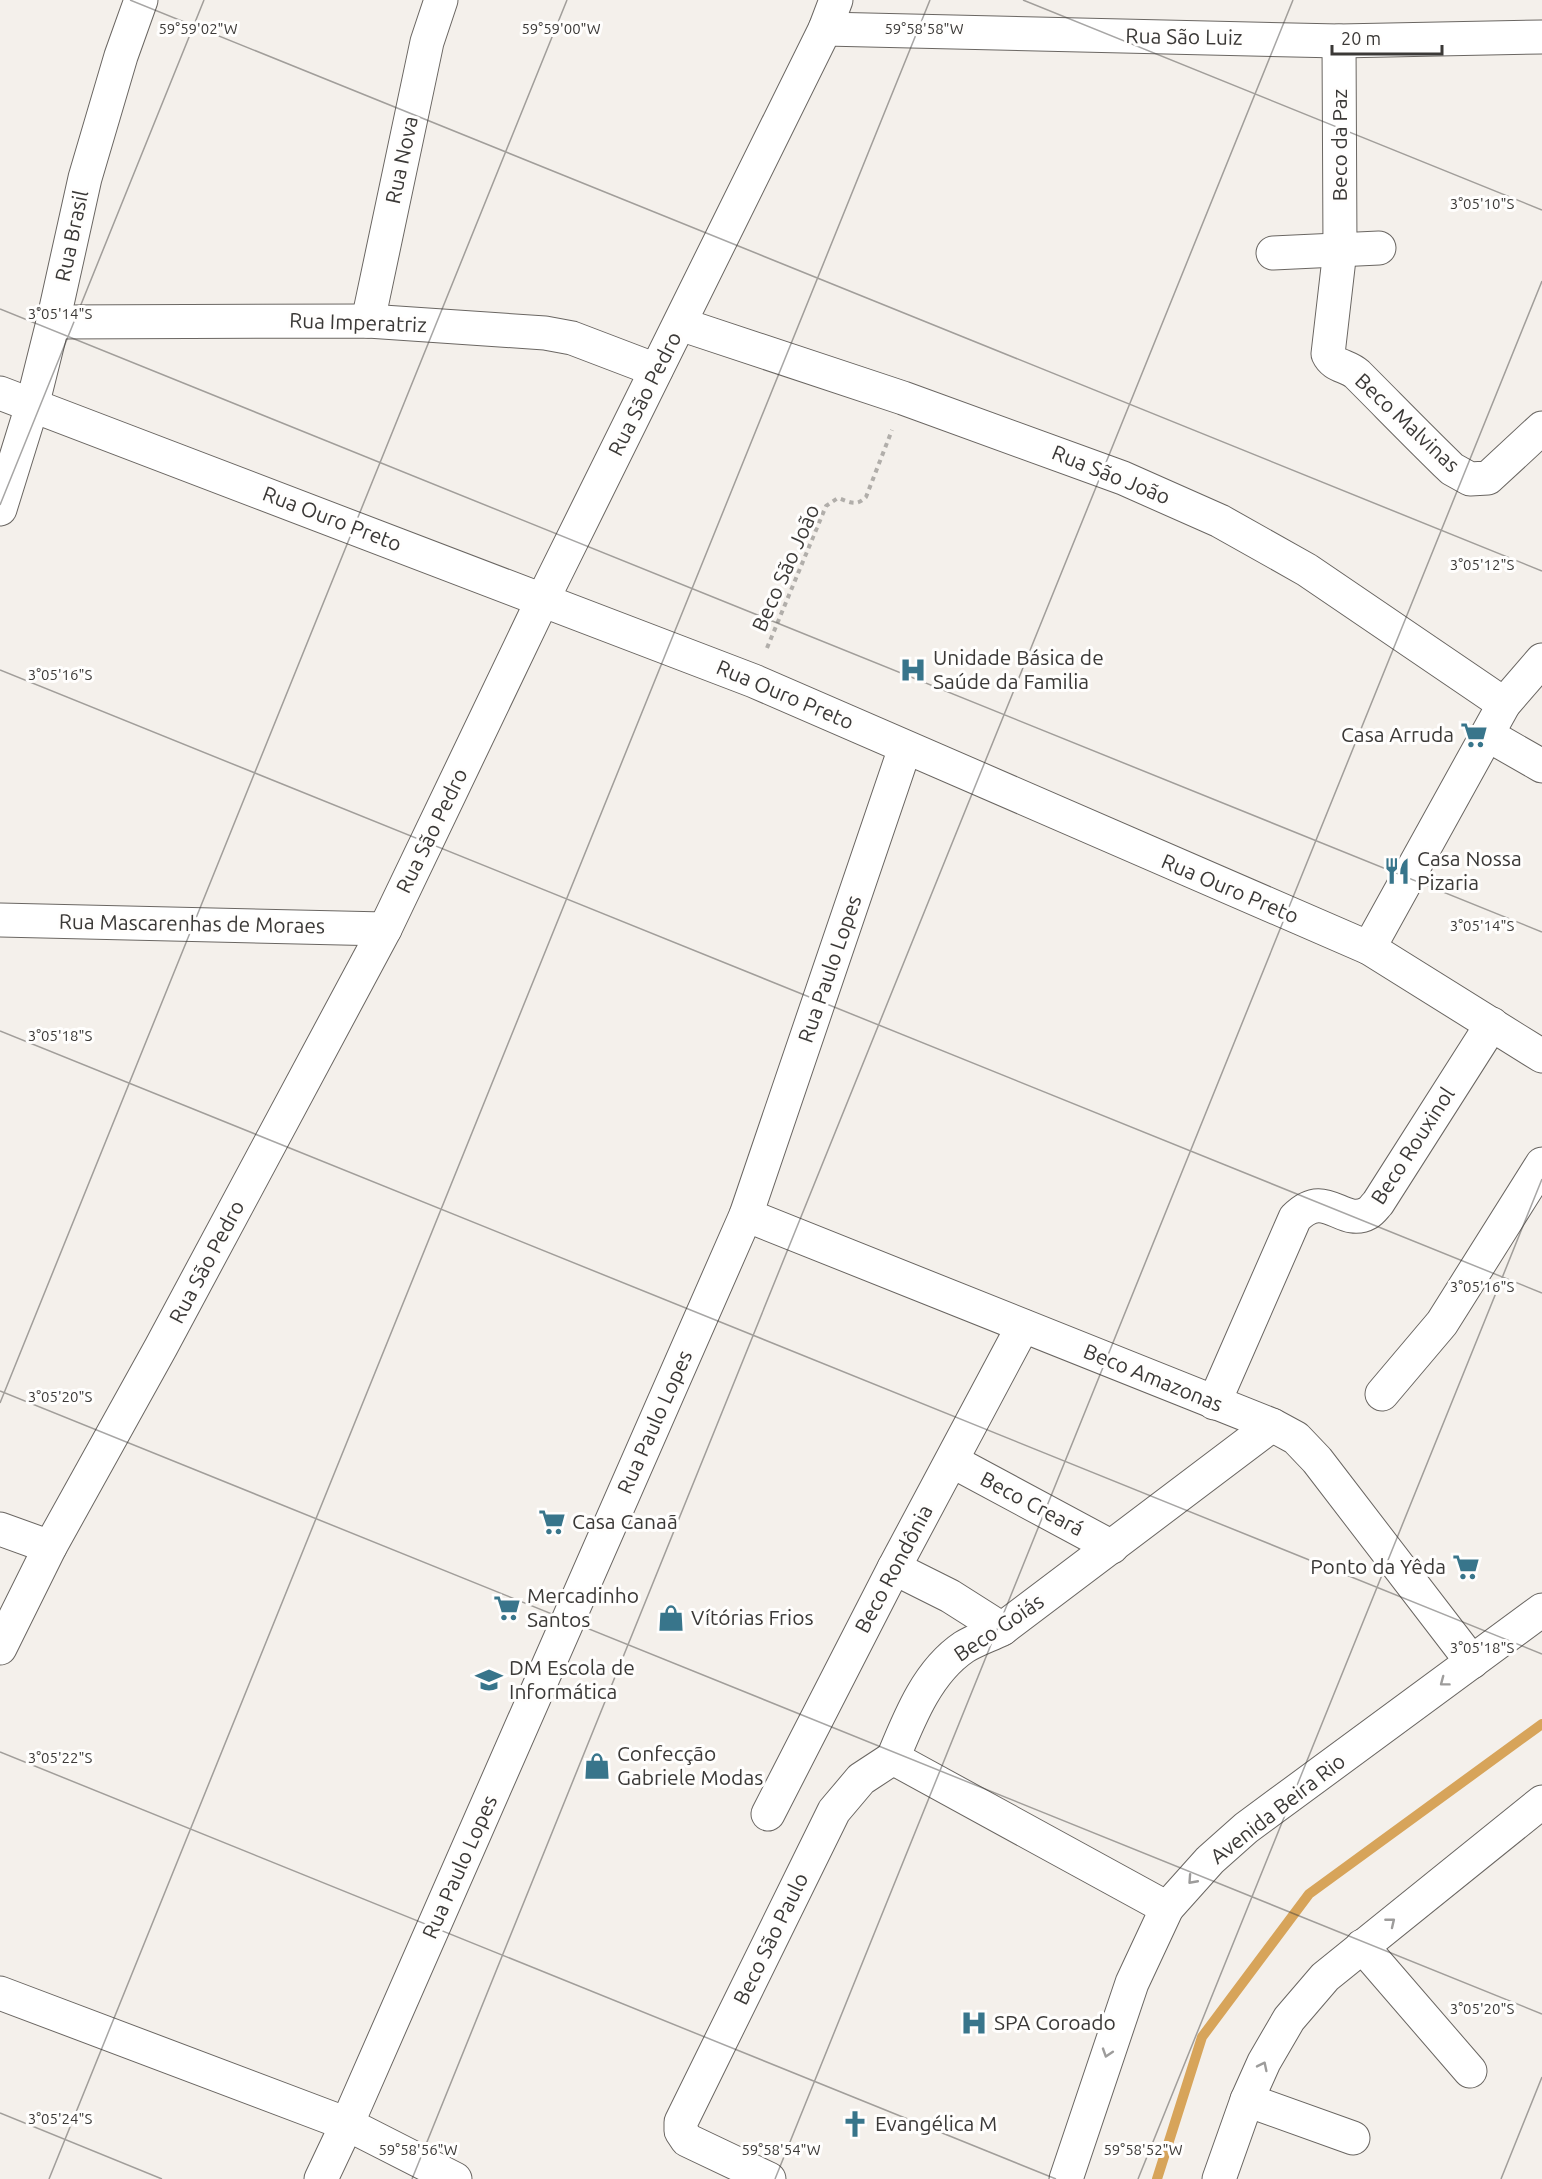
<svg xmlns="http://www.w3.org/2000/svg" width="1542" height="2179" font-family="Ubuntu,sans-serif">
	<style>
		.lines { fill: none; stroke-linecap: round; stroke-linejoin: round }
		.stream { stroke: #d7a45a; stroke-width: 10 }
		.street-casing { stroke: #6a6662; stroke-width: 35 }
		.secondary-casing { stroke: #6a6662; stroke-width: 35 }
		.path { stroke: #b1aeaa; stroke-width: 4; stroke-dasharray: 4.5 4.5; stroke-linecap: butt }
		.street { stroke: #fff; stroke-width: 33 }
		.secondary { stroke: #fff; stroke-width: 33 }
		.oneway { stroke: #9d9c9b }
		.ticks { fill: none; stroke: #3b3937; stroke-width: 1.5; stroke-opacity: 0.45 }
		.labels { text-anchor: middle; stroke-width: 6; stroke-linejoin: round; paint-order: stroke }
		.street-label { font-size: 21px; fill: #3b3937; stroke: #fffefd }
		.poi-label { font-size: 21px; fill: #3b3937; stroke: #fffefd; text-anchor: start }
		.ticks-label { font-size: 15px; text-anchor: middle; fill: #3b3937; stroke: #fffefd; stroke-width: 6; stroke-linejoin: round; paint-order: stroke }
	</style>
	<rect width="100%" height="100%" fill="#f4f0eb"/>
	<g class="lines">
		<polyline class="stream" points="1157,2179 1202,2037 1309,1894 1542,1724"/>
		<defs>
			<g id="street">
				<polyline points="825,29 1339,41 1542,37"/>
				<path d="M1339,41l1,209 -12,104c6,13 19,11 29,20 32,32 63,64 95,95l18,10 18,-1 54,-50"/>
				<polyline points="1273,253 1379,248"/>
				<polyline points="368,321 427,42 441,0"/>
				<polyline points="53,322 368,321 545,333 572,338 656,370"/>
				<polyline points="680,324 903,398 1123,478 1220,521 1307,570 1504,704"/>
				<polyline points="0,393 754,681 1369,948 1542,1056"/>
				<polyline points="0,509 32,406 53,322 85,178 121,56 141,0"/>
				<polyline points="1488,735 1542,766"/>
				<polyline points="0,920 385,929"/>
				<polyline points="1369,948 1504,704 1542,660"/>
				<polyline points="746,1215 1272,1425 1296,1438 1317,1460 1472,1662"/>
				<polyline points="1382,1394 1442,1323 1542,1164"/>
				<path d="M1214,1403l81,-185c31,-32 47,10 73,-5 4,-2 7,-7 10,-10l114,-179"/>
				<polyline points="952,1461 1112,1547"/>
				<polyline points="0,1529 50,1547"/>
				<polyline points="894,1568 950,1596 1002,1629"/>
				<polyline points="0,1648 50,1547 161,1347 385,929 543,599 825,29 836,0"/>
				<path d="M893,1758c16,-39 34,-86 71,-111 11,-7 26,-12 38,-18l270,-204"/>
				<polyline points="893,1758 1167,1908"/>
				<polyline points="768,1814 894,1568 1023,1326"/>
				<polyline points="1362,1946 1470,2071"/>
				<polyline points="0,1993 347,2124 455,2179"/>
				<polyline points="1247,2100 1353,2138"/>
				<polyline points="321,2179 347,2124 746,1215 905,748"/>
				<polyline points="769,2179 687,2140 681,2131 681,2122 834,1811 861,1779 893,1758"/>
			</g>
			<g id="secondary">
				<polyline points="1066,2179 1132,1983 1167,1908 1210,1860 1246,1828 1542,1610"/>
				<polyline points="1219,2179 1247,2100 1264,2062 1289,2019 1325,1977 1542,1802"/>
			</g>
		</defs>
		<use href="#street" class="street-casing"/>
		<use href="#secondary" class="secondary-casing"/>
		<path class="path" d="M767,648l59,-142 12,-8c12,4 18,9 28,-1l26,-67"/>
		<use href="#street" class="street"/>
		<use href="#secondary" class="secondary"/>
	</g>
	<defs><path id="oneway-chevron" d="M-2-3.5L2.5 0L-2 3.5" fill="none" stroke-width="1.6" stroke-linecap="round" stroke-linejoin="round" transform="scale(1.5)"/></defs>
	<g class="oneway">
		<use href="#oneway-chevron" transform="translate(1444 1682) rotate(143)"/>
		<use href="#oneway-chevron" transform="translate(1192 1880) rotate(132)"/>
		<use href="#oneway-chevron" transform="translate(1391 1922) rotate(-39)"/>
		<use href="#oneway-chevron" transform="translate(1107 2053) rotate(108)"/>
		<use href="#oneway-chevron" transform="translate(1263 2066) rotate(-64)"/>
	</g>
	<path class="ticks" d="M130,0l1412,571M1023,0l519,210M0,309l1542,623M0,505l204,-505M0,670l1542,623M0,1031l1542,623M0,1391l1542,623M0,1403l567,-1403M0,1752l1056,427M0,2113l162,66M49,2179l881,-2179M412,2179l881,-2179M775,2179l767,-1898M1138,2179l404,-1000M1501,2179l41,-102"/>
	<defs>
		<symbol id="hospital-bare" viewBox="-9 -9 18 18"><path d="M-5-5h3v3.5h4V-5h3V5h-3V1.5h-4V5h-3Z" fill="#38758b" stroke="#fffefd" stroke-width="2.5" paint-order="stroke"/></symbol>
		<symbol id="supermarket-bare" viewBox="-9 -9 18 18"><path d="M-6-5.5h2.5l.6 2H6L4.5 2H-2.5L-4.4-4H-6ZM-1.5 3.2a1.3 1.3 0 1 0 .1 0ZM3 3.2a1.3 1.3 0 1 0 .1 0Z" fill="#38758b" stroke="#fffefd" stroke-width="2.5" paint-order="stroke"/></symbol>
		<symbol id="restaurant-bare" viewBox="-9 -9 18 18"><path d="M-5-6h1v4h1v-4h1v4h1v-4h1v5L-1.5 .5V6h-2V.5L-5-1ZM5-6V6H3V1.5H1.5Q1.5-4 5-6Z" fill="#38758b" stroke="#fffefd" stroke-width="2.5" paint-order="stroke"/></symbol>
		<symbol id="shop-bare" viewBox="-9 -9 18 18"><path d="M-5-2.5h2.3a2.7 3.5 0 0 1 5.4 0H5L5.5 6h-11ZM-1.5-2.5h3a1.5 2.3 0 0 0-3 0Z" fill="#38758b" stroke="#fffefd" stroke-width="2.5" paint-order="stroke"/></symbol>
		<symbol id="school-bare" viewBox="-9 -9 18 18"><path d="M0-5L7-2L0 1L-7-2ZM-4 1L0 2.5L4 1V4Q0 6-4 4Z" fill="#38758b" stroke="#fffefd" stroke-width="2.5" paint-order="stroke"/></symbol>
		<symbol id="church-bare" viewBox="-9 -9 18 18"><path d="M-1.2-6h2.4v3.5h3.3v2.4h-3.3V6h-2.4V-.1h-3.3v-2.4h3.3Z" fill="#38758b" stroke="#fffefd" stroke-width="2.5" paint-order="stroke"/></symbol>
	</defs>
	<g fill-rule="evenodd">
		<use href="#hospital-bare" x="894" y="651" width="38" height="38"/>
		<use href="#supermarket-bare" x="1455" y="716" width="38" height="38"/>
		<use href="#restaurant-bare" x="1378" y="852" width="38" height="38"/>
		<use href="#supermarket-bare" x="533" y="1503" width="38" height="38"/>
		<use href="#supermarket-bare" x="1447" y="1548" width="38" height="38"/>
		<use href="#supermarket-bare" x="488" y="1589" width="38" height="38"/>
		<use href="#shop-bare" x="652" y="1599" width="38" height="38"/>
		<use href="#school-bare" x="470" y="1661" width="38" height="38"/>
		<use href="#shop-bare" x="578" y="1747" width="38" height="38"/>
		<use href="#hospital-bare" x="955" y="2004" width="38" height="38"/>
		<use href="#church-bare" x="836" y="2105" width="38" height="38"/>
	</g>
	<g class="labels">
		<g class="street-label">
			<text transform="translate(1184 37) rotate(1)" y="7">Rua São Luiz</text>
			<text transform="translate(1340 145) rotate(-90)" y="7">Beco da Paz</text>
			<text transform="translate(402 160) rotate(-78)" y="7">Rua Nova</text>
			<text transform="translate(72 236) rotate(-78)" y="7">Rua Brasil</text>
			<text transform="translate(358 323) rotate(2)" y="7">Rua Imperatriz</text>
			<text transform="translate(645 394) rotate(-63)" y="7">Rua São Pedro</text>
			<text transform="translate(1407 423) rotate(43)" y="7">Beco Malvinas</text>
			<text transform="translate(1111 475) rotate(22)" y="7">Rua São João</text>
			<text transform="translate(332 519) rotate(21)" y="7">Rua Ouro Preto</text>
			<text transform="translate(786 568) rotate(-66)" y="7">Beco São João</text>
			<text transform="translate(785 695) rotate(23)" y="7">Rua Ouro Preto</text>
			<text transform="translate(432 831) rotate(-64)" y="7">Rua São Pedro</text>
			<text transform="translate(1230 889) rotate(23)" y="7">Rua Ouro Preto</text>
			<text transform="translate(192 924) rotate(1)" y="7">Rua Mascarenhas de Moraes</text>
			<text transform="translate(830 969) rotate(-71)" y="7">Rua Paulo Lopes</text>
			<text transform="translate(1413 1146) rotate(-57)" y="7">Beco Rouxinol</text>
			<text transform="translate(207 1262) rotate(-62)" y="7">Rua São Pedro</text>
			<text transform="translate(1153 1378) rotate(22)" y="7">Beco Amazonas</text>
			<text transform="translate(655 1422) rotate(-66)" y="7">Rua Paulo Lopes</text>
			<text transform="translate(1032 1504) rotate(28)" y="7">Beco Creará</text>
			<text transform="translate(894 1569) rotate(-62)" y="7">Beco Rondônia</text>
			<text transform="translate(999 1628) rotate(-34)" y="7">Beco Goiás</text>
			<text transform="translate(1278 1809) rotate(-38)" y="7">Avenida Beira Rio</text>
			<text transform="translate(460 1867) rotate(-66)" y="7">Rua Paulo Lopes</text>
			<text transform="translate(771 1939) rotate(-64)" y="7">Beco São Paulo</text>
		</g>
		<g class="poi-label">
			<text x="933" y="665">Unidade Básica de<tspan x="933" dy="24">Saúde da Familia</tspan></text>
			<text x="1454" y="742" text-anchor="end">Casa Arruda</text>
			<text x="1417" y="866">Casa Nossa<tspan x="1417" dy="24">Pizaria</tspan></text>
			<text x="572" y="1529">Casa Canaã</text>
			<text x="1446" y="1574" text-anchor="end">Ponto da Yêda</text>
			<text x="527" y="1603">Mercadinho<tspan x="527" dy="24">Santos</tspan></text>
			<text x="691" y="1625">Vítórias Frios</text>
			<text x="509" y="1675">DM Escola de<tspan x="509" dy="24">Informática</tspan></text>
			<text x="617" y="1761">Confecção<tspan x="617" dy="24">Gabriele Modas</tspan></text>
			<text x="994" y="2030">SPA Coroado</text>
			<text x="875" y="2131">Evangélica M</text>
		</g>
	</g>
	<g class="ticks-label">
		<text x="198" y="34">59°59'02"W</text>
		<text x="561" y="34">59°59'00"W</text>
		<text x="924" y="34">59°58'58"W</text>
		<text x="1482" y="209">3°05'10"S</text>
		<text x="60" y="319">3°05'14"S</text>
		<text x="1482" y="570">3°05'12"S</text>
		<text x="60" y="680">3°05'16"S</text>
		<text x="1482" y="931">3°05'14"S</text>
		<text x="60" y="1041">3°05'18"S</text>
		<text x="1482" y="1292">3°05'16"S</text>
		<text x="60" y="1402">3°05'20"S</text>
		<text x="1482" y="1653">3°05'18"S</text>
		<text x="60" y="1763">3°05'22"S</text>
		<text x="1482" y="2014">3°05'20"S</text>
		<text x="60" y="2124">3°05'24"S</text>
		<text x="418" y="2155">59°58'56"W</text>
		<text x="781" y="2155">59°58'54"W</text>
		<text x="1143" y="2155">59°58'52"W</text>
	</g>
	<path d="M1332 45v9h110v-9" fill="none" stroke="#3b3937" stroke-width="3"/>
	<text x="1341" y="45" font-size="18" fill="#3b3937" stroke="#fffefd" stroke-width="4.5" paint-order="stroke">20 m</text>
</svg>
